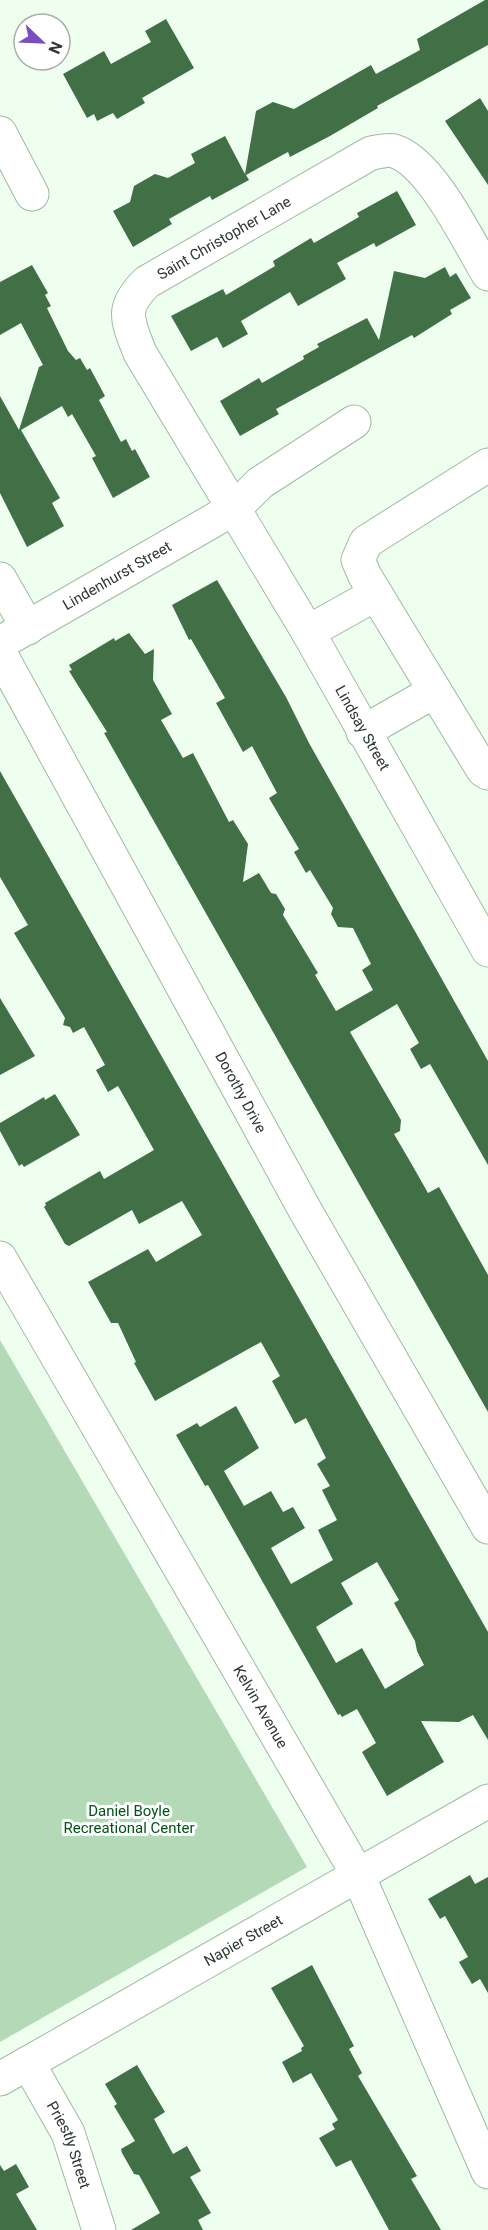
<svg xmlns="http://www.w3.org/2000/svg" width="488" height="2230" font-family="Roboto,sans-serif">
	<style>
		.green { fill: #b4d9b7 }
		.building { fill: #417047; fill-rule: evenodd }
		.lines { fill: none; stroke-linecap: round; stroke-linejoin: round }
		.minor-casing { stroke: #9fbaa1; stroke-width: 35 }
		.minor { stroke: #fff; stroke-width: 33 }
		.labels { text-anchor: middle; stroke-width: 6; stroke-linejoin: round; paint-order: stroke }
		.street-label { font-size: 15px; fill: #2e382e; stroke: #fff }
		.park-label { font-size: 15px; fill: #02521a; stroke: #fff }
	</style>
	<rect width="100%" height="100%" fill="#eeffef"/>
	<polygon class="green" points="0,1340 307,1867 0,2042"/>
	<g class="building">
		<polygon points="485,0 488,0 488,45 377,106 378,108 330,136 290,157 288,152 246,175 249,180 212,200 210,196 169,219 172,224 133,247 113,211 130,202 134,186 155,174 168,178 195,163 191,154 225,136 245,174 256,111 273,102 294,109 371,65 376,74 420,50 417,39"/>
		<polygon points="166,19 194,68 142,98 145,103 117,119 113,113 97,121 94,114 87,118 63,74 104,51 111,64 151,42 145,31"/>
		<polygon points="480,98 488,111 488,185 445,121"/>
		<polygon points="397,191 416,225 376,247 374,243 337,263 346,279 298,306 290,292 241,321 248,334 223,348 217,337 191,351 171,316 223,289 226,295 275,266 273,261 311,238 314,243 359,217 357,213"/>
		<polygon points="32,265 48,293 45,295 51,306 47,308 68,351 76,360 80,358 87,370 90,368 105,396 99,400 121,442 126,439 132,451 135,449 150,477 113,498 92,458 96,456 72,414 68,417 62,406 21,430 60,498 52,503 64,526 27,547 0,493 0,396 19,430 39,367 43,365 21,323 0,335 0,282"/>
		<polygon points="445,267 450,277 456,273 471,298 450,310 452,314 414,338 412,335 276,409 279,414 240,436 220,401 259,378 262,383 304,359 303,356 319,347 317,344 367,318 379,340 394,271 425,278"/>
		<polygon points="217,580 286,697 309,743 488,1061 488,1165 430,1064 421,1069 410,1049 419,1043 397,1004 350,1032 401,1120 400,1131 394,1134 411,1163 428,1193 439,1187 488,1275 488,1412 104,733 107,732 69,671 72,670 69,665 114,638 115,641 129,633 145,654 154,649 153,680 172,714 161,720 183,758 193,753 229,822 233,820 248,844 243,882 259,873 271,893 276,894 285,909 283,915 318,973 315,975 336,1011 373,990 362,970 371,964 353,928 338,927 331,914 333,908 310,870 306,873 294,852 299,849 269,798 277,793 252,746 243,752 216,703 225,698 191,639 189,640 172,605"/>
		<path d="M0,771l488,861v108l-15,-25 -14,7 -38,-1 23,41 -57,34 -25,-44 14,-9 -19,-34 -15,8 -2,-3 -2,1 -130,-230 -3,1 -29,-51 21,-12 3,4 36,-21 23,42 -35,23 20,35 27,-15 12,21 10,-5 12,21 -34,20 20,36 42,-24 -15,-30 19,-10 -15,-30 8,-4 -13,-22 9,-6 -20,-40 -11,6 -23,-43 8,-5 -19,-34 -106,59 -21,-38 2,-1 -18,-39h-7l-23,-41 60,-33 8,13 46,-27 -20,-34 -43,23 -7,-14 -63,36 -4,-2 -21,-37 2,-2 -1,-2 55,-32 4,8 50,-29 -36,-64 -10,6 -12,-22 9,-5 -21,-38 -11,6 -3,-6 -7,-2 2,-7 -51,-85 14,-8 -28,-48zM377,1562l22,38 -5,3 21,38 2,10 7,14 -39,24 -23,-41 -26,15 -20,-36 37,-23 -12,-21z"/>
		<polygon points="0,998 35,1056 0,1075"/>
		<polygon points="55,1094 80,1135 24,1167 22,1164 19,1166 0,1131 0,1123 44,1097 45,1100"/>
		<polygon points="470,1875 475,1884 488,1877 488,1993 480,1979 472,1984 459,1962 468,1957 445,1916 440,1919 428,1899"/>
		<polygon points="312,1965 354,2046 349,2049 362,2073 358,2076 417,2176 411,2179 441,2230 389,2230 351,2160 336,2167 319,2138 335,2129 332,2124 338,2120 311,2073 293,2083 282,2062 302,2051 301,2048 304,2046 271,1988"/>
		<polygon points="137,2065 165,2112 154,2119 173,2154 187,2146 201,2171 190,2177 211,2213 198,2220 203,2230 131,2230 160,2213 139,2175 134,2174 122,2153 121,2149 135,2141 114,2106 117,2104 105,2084"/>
		<polygon points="16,2164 29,2187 16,2194 37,2230 0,2230 0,2165 4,2171"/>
	</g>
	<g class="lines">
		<defs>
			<g id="minor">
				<polyline points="0,133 32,194"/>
				<path id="s1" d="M488,274c-20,-33 -57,-112 -94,-123 -6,-2 -16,1 -23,2l-224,129c-28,27 -19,39 -7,71l168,279 180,318"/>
				<polyline points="488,465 366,542 358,560 365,576 483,770 488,773"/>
				<polyline points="0,579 28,628"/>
				<polyline points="308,632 376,594"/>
				<path id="s2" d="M0,643l235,-135 25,-25 94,-61"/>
				<path id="s3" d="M0,653l305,557 183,317"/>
				<polyline points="363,732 435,691"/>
				<path id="s4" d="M0,1258l358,617 130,297"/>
				<path id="s5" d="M28,2063l40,70 31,97"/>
				<path id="s6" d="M0,2079l488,-278"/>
			</g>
		</defs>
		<use href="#minor" class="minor-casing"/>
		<use href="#minor" class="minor"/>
	</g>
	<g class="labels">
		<g class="street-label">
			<text transform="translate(224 238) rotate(-30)" y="5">Saint Christopher Lane</text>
			<text dy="5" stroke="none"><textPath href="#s2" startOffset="135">Lindenhurst Street</textPath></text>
			<text dy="5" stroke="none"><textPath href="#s1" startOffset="954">Lindsay Street</textPath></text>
			<text dy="5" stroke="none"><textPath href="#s3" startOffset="501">Dorothy Drive</textPath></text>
			<text dy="5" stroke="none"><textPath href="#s4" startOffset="519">Kelvin Avenue</textPath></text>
			<text dy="5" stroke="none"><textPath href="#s6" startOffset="280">Napier Street</textPath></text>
			<text dy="5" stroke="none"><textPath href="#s5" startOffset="92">Priestly Street</textPath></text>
		</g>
		<g class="park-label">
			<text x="129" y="1816">Daniel Boyle<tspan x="129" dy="17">Recreational Center</tspan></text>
		</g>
	</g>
	<g transform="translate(42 42) rotate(113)"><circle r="28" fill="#ffffff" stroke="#abafab" stroke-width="1.5"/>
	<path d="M0-4.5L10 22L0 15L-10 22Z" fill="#7a4dc6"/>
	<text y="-9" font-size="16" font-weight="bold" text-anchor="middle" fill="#2e382e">N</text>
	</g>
</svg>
